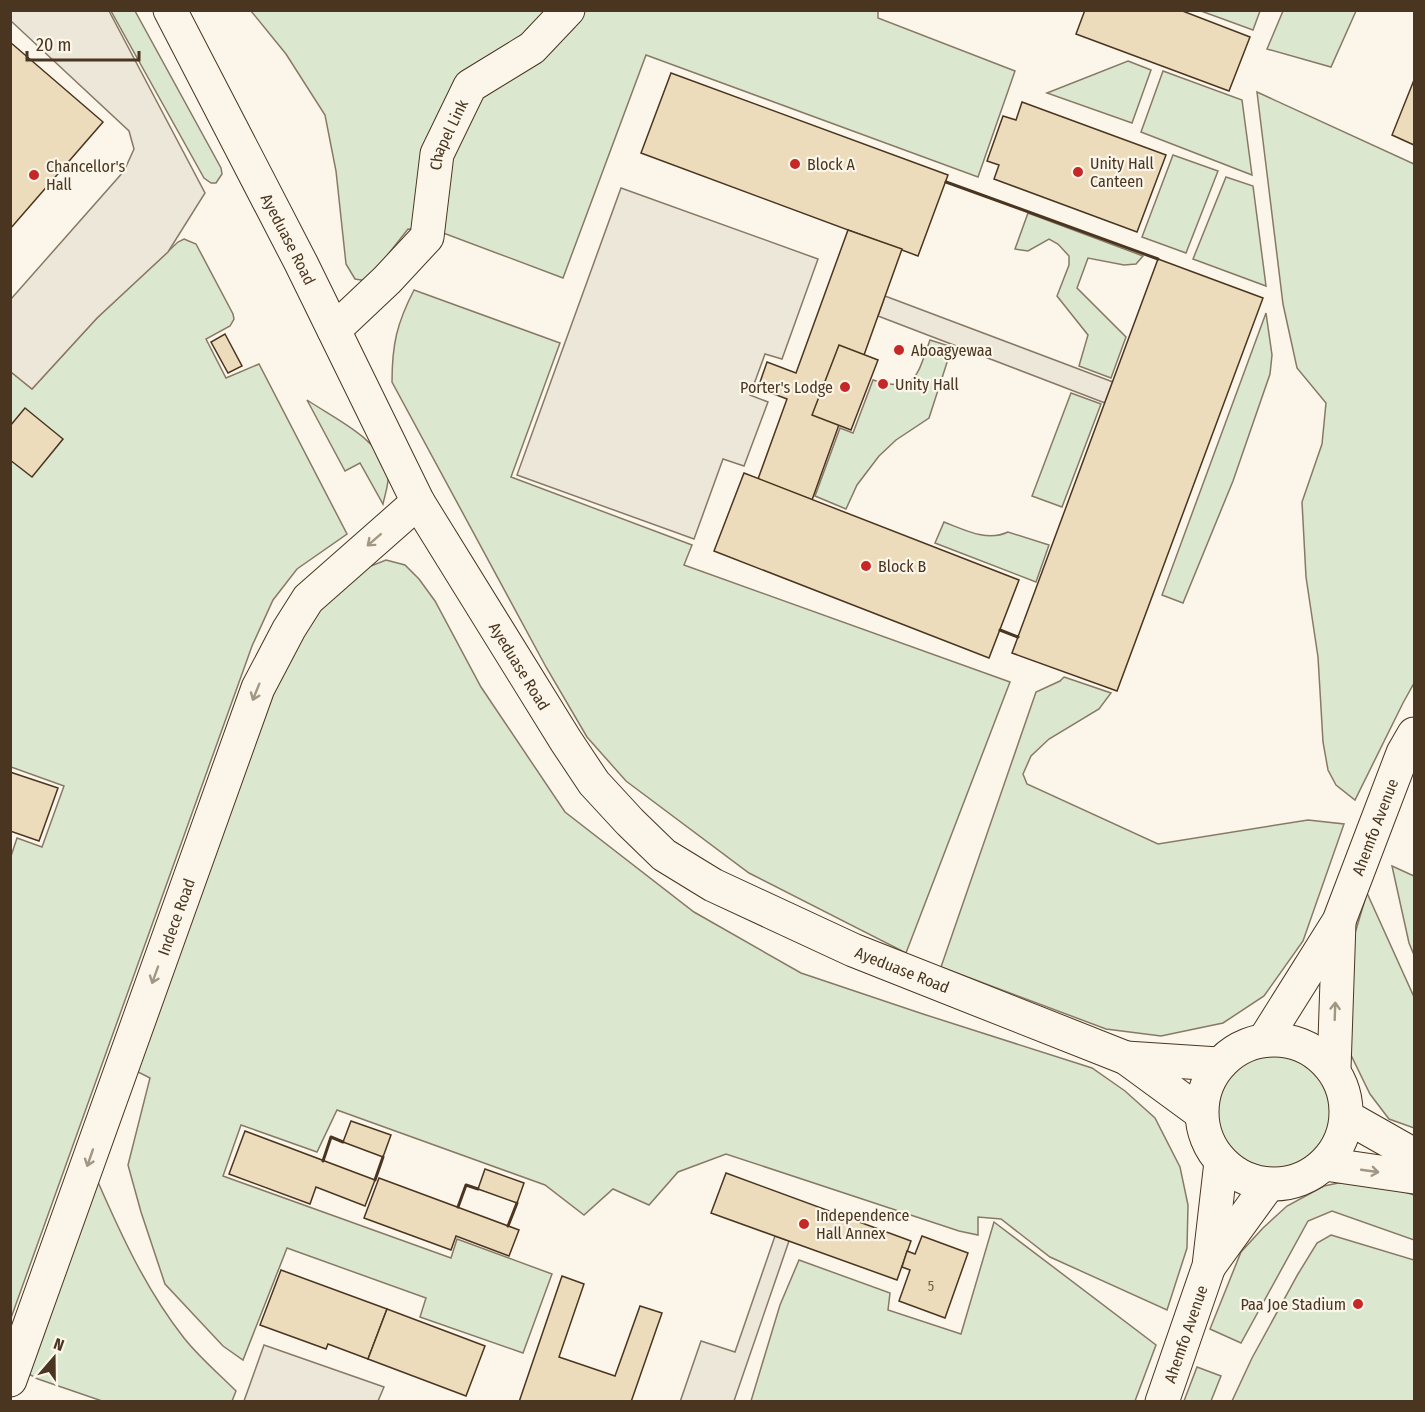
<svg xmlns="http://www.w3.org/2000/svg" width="1425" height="1412" font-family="'Fira Sans Condensed',sans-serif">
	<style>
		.green { fill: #dce7d0; stroke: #887966; stroke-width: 1.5 }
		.parking { fill: #ede7d9; stroke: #887966; stroke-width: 1.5 }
		.building { fill: #ecdcbc; stroke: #4a3520; stroke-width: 1.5 }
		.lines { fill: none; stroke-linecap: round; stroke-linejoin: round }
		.street-casing { stroke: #4a3520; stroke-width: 35 }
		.secondary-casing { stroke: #4a3520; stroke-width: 35 }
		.street { stroke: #fbf6e9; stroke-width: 33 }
		.secondary { stroke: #fbf6e9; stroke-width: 33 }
		.wall { stroke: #4a3520; stroke-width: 3 }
		.oneway { stroke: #a29684 }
		.poi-dot { fill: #c62828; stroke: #fbf6e9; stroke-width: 2 }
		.labels { text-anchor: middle; stroke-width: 4.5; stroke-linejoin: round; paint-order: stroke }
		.number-label { font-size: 14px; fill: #725f47 }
		.street-label { font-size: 16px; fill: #4a3520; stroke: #fbf6e9 }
		.poi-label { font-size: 16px; fill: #4a3520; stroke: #fbf6e9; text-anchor: start }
	</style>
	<rect width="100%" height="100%" fill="#fbf6e9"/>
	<g class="green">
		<polygon points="111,11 135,11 221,168 222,174 216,183 211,183 204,178"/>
		<polygon points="251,11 878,11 878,18 1015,71 978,177 646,55 563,278 438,231 408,229 367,281 355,279 346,264 336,171 325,115 286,54"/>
		<polygon points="1201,11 1260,11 1253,30"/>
		<polygon points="1283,11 1356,11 1331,67 1267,49"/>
		<polygon points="1128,61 1151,70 1132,123 1047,93"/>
		<polygon points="1163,71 1242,100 1252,175 1141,132"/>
		<polygon points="1257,92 1414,164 1414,683 1403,703 1355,800 1336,785 1328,770 1323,742 1318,657 1306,577 1302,502 1322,444 1326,403 1297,368 1283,304"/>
		<polygon points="1173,155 1218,171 1186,253 1142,237"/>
		<polygon points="1226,177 1253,186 1266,286 1193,259"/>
		<polygon points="1028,213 1143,256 1136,264 1124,265 1088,258 1077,288 1126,337 1111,378 1079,366 1088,335 1057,296 1069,265 1069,256 1058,244 1049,239 1028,251 1015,249"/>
		<polygon points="184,239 196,244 233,314 234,319 230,326 206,339 226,378 259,364 347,534 297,569 273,600 252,646 11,1318 11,856 17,838 42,847 64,786 11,767 11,372 32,389 97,318 178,242"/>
		<path d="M414,290l146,53 -49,134 181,68 -8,20 326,117 -104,271 -157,-80 -123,-92 -39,-44 -41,-70 -154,-285c0,-38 5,-59 22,-92z"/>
		<polygon points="1266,313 1272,355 1270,374 1233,481 1183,603 1162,595"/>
		<path d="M930,340l22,7 -23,71 -33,22 -17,16 -22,29 -11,24 -31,-13 25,-68 13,5 20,-53c44,14 44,-5 57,-40z"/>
		<polygon points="1071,393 1101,404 1062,507 1032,496"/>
		<path d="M307,400c27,18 71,38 81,71 2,10 -3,23 -5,33l-23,-41 -15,8z"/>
		<path d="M944,522c21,8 43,20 64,10l41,13 -13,37 -101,-39z"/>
		<polygon points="386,560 405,565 419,579 435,601 481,687 565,812 694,912 801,973 923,1014 1092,1068 1125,1091 1155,1118 1180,1167 1188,1205 1187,1248 1167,1310 1050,1257 1001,1219 978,1217 978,1235 959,1231 726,1154 678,1172 649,1205 613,1189 584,1215 545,1185 337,1110 317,1152 241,1125 223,1176 451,1258 457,1239 552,1274 523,1353 420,1317 426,1298 287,1248 243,1360 223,1346 165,1284 141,1212 128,1165 150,1078 136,1071 286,651 343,577"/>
		<polygon points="1064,677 1111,693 1099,709 1049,739 1031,756 1023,774 1027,784 1158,844 1308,820 1344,824 1303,941 1264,996 1223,1023 1161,1036 1106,1029 941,967 1036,692 1060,681"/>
		<polygon points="1392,866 1414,876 1414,955 1409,943"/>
		<polygon points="1367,893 1414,997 1414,1128 1389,1119 1370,1094 1349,1051 1347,960"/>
		<circle cx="1273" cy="1111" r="57"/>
		<polygon points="1362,1178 1414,1195 1414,1240 1332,1211 1308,1221 1241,1343 1210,1329 1241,1252 1263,1228 1287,1206 1324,1186"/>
		<path d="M98,1182c24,55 49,109 86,156 15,19 35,36 52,53l-4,10h-130l-64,-22 -13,-7z"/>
		<polygon points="994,1222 1156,1345 1135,1401 751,1401 780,1305 799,1260 890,1293 888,1310 961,1334"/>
		<polygon points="1331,1235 1414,1260 1414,1401 1232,1401 1252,1358 1298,1274 1317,1243"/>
		<polygon points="1197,1367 1221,1376 1211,1401 1184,1401"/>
	</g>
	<g class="parking">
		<polygon points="10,11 109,11 205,193 168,252 97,318 32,389 11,372 11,299 124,171 134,149 129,131 11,21"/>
		<polygon points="621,188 818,259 782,359 765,354 750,395 768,402 744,466 723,459 694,539 517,475"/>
		<polygon points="885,296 1113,382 1105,403 878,316"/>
		<polygon points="775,1236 789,1241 734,1401 680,1402 701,1341 735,1352"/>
		<polygon points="264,1345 384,1387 378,1401 244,1401"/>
	</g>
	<g class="building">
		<polygon points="1085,10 1180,10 1250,37 1229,91 1076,34"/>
		<polygon points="10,42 103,122 10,229"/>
		<polygon points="671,73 948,175 918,256 641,153"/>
		<polygon points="1414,80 1414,145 1392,135"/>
		<polygon points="1022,102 1166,155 1137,232 994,179 999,165 987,161 1003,116 1016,120"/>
		<polygon points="848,230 902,249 812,500 758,479 787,399 758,388 767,362 796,373"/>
		<polygon points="1158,259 1263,298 1117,691 1012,653"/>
		<polygon points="225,334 242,366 228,373 211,342"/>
		<polygon points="839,345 878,360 851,430 812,415"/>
		<polygon points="25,408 63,439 32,477 10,460 10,426"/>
		<polygon points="744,473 1019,580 989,658 714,551"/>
		<polygon points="10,772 58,788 39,841 10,831"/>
		<polygon points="351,1121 391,1135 383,1157 343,1142"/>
		<polygon points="245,1131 375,1180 365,1206 316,1187 310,1204 229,1174"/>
		<polygon points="485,1169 524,1183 517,1203 478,1189"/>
		<polygon points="726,1173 911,1241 897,1280 711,1213"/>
		<polygon points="379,1178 519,1230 509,1256 456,1236 451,1250 364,1218"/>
		<polygon points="922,1236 968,1253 945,1318 899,1301 910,1270 902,1267 907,1251 915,1254"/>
		<polygon points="281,1270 387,1309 368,1359 328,1344 326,1349 260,1325"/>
		<polygon points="562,1276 584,1284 559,1357 615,1376 640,1306 662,1313 631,1402 519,1402"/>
		<polygon points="387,1309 485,1346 466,1396 368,1359"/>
	</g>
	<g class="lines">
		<defs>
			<g id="street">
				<path id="s1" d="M170,10l131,253 117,239 148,239 28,42 36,39 34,33 49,30 140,65 273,108 75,55"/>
				<path id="s2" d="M334,330l53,-50 40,-43 10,-83 33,-68 62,-38 36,-38"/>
				<polyline points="1126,1058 1218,1064"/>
				<polyline points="1210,1265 1268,1185"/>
				<path id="s3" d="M10,1380l248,-692 31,-59 19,-30 110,-97"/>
				<path id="s4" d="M1162,1402l47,-136 12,-104"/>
			</g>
			<g id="secondary">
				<path id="s5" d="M1265,1039l74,-118 64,-168 11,-19"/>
				<circle cx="1274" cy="1112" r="72"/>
				<polyline points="1334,1069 1339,922"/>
				<polyline points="1347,1117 1414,1155"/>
				<polyline points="1325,1164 1414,1177"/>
			</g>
		</defs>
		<use href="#street" class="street-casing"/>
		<use href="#secondary" class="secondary-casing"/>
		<use href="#street" class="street"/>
		<use href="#secondary" class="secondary"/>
		<g class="wall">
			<polyline points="946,182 1158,259"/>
			<polyline points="1000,630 1018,637"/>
			<polyline points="323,1161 331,1137 343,1142"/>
			<polyline points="375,1180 383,1157"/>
			<polyline points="458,1207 466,1185 478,1189"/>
			<polyline points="508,1226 517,1203"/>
		</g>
	</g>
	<defs><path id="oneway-shaft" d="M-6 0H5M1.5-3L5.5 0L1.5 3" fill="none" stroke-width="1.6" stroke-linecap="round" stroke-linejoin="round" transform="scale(1.5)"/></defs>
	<g class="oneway">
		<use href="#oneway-shaft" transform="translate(374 540) rotate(139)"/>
		<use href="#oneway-shaft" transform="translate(256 692) rotate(112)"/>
		<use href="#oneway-shaft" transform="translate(155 975) rotate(110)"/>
		<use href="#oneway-shaft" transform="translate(1335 1011) rotate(-88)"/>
		<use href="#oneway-shaft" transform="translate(90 1158) rotate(109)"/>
		<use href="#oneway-shaft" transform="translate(1370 1171) rotate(8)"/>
	</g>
	<g class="poi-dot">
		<circle cx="795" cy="164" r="6"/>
		<circle cx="1078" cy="172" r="6"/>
		<circle cx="34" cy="175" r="6"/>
		<circle cx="899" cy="350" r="6"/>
		<circle cx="883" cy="384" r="6"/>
		<circle cx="845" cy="387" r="6"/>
		<circle cx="866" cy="566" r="6"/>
		<circle cx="804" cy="1224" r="6"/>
		<circle cx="1358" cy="1304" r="6"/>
	</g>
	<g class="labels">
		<g class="number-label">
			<text x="931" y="1291">5</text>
		</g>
		<g class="street-label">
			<text dy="6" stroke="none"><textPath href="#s2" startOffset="237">Chapel Link</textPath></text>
			<text dy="6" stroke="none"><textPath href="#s1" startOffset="258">Ayeduase Road</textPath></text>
			<text dy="6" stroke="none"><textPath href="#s1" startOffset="744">Ayeduase Road</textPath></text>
			<text dy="6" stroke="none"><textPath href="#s5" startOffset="240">Ahemfo Avenue</textPath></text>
			<text dy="6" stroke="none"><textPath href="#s3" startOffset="492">Indece Road</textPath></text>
			<text dy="6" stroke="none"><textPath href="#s1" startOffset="1248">Ayeduase Road</textPath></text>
			<text dy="6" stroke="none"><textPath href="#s4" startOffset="72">Ahemfo Avenue</textPath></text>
		</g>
		<g class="poi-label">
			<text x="1090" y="169">Unity Hall<tspan x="1090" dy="18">Canteen</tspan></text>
			<text x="807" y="170">Block A</text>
			<text x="46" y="172">Chancellor's<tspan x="46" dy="18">Hall</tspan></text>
			<text x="911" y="356">Aboagyewaa</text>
			<text x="895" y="390">Unity Hall</text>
			<text x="833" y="393" text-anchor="end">Porter's Lodge</text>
			<text x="878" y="572">Block B</text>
			<text x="816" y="1221">Independence<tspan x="816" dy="18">Hall Annex</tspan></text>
			<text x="1346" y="1310" text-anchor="end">Paa Joe Stadium</text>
		</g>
	</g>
	<rect width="1425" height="1412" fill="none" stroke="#4a3520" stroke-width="24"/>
	<g transform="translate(54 1358) rotate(20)" stroke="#fbf6e9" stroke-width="4.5" paint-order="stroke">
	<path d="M0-4.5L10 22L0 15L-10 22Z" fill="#4a3520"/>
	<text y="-9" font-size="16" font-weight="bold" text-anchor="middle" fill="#4a3520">N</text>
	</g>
	<path d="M27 51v9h112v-9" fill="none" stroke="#4a3520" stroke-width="3"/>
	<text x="36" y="51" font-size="18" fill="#4a3520" stroke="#fbf6e9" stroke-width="4.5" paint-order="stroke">20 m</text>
</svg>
